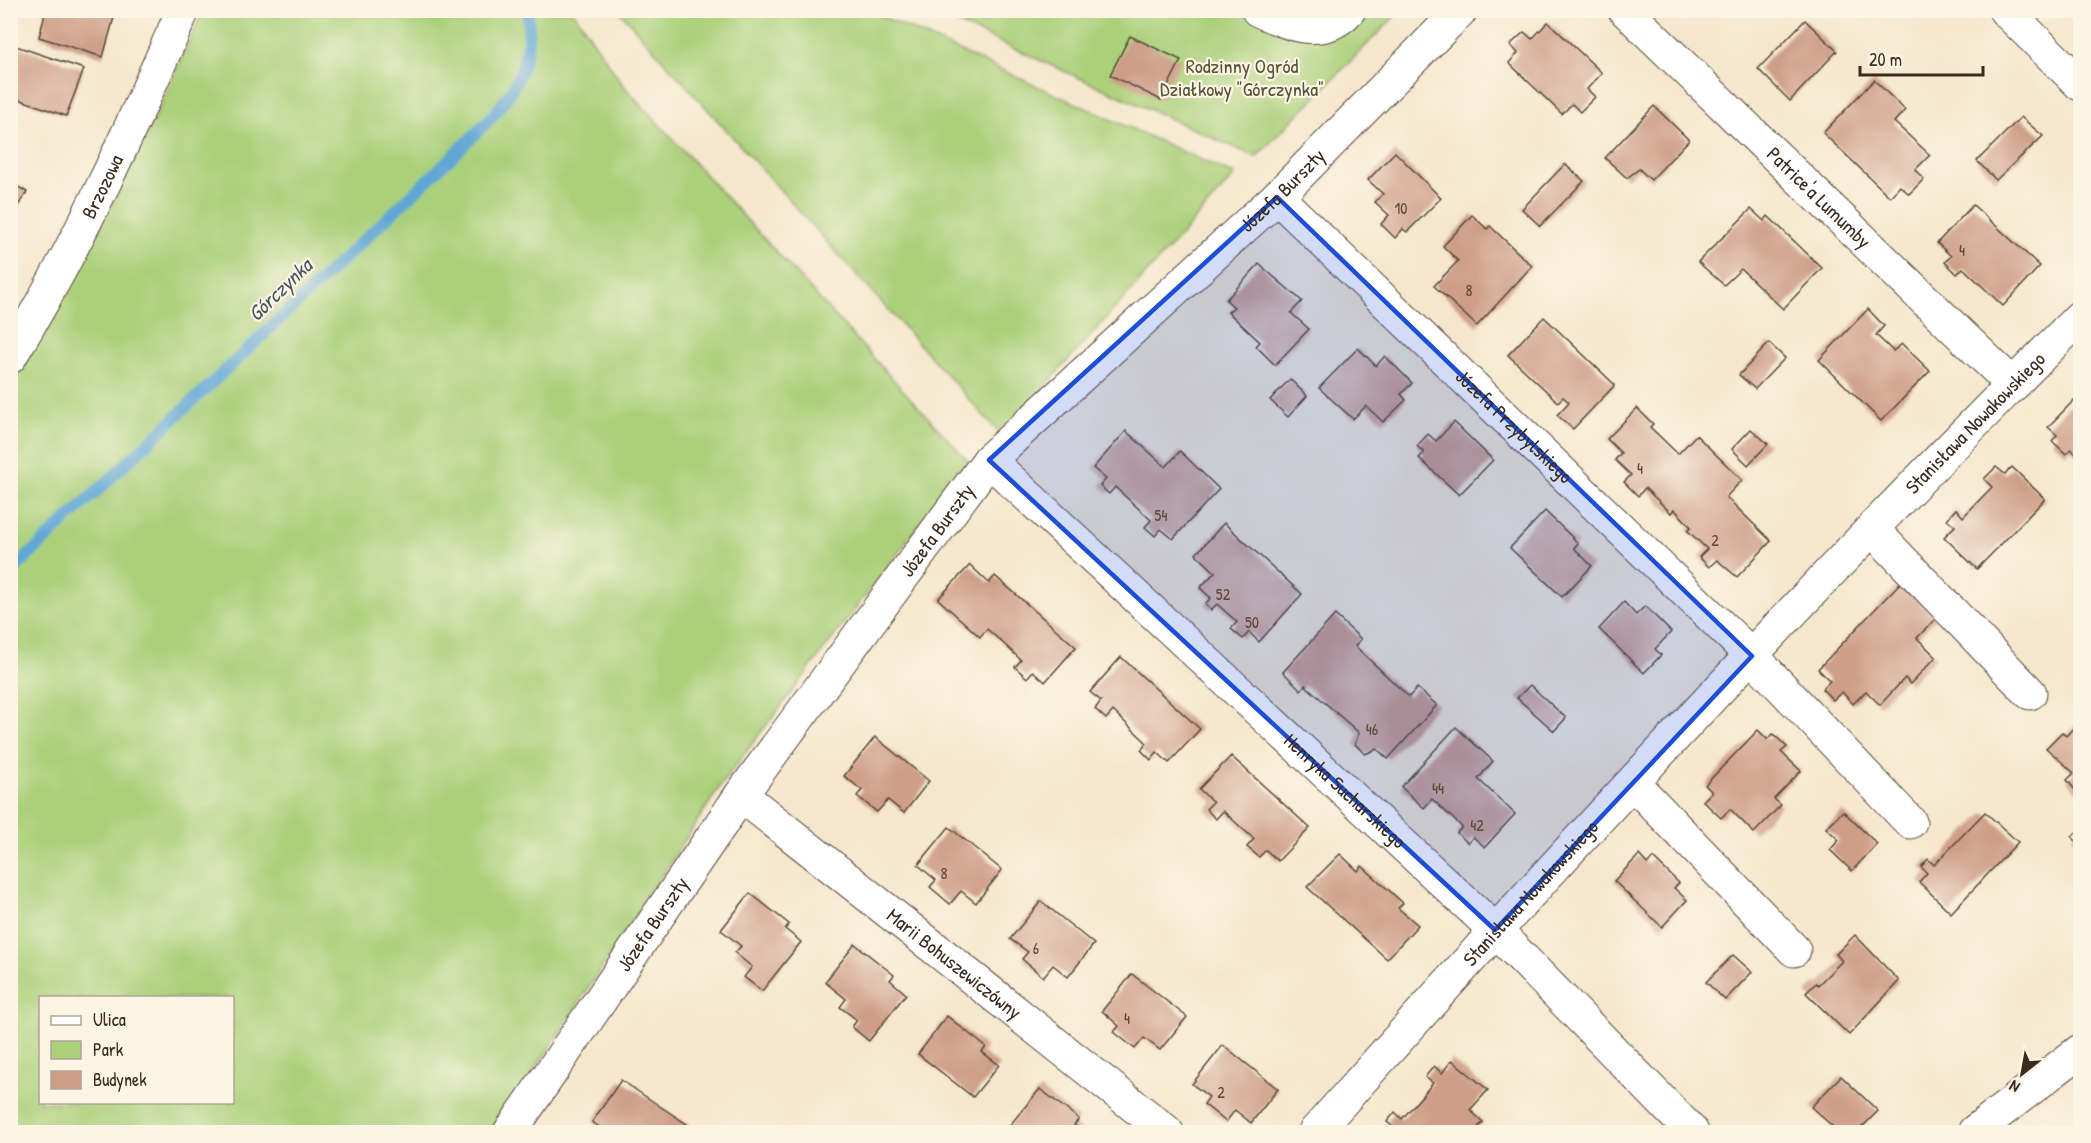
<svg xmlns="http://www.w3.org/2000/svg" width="2091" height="1143" font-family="'Patrick Hand',sans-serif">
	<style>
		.green { fill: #abd07a; stroke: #737d4c; stroke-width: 1.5; fill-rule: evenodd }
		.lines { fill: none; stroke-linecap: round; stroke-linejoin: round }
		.stream { stroke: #5fa6d5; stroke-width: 12 }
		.building { fill: #ce9e88 }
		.minor-casing { stroke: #574638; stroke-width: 35 }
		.minor { stroke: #fff; stroke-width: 33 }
		.marked { fill: #1d4ed8; fill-opacity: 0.2; stroke: #1d4ed8; stroke-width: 4.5; stroke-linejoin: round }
		.labels { text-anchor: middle; stroke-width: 4.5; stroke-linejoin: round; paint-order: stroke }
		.number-label { font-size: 16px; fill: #604738 }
		.park-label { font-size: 20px; fill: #575435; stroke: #fcf5e5 }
		.street-label { font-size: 20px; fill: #3b2a1e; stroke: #fcf5e5 }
		.water-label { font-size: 21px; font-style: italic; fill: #48555e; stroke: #fcf5e5 }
	</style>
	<rect width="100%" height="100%" fill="#fcf5e5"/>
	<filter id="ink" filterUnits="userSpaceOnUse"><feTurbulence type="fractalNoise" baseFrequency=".0167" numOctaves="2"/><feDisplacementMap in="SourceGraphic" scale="12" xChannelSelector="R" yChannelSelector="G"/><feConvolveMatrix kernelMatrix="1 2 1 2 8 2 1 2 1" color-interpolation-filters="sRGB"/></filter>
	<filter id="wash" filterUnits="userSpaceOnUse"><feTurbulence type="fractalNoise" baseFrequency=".008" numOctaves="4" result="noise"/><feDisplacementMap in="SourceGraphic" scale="24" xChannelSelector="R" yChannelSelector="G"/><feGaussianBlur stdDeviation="1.35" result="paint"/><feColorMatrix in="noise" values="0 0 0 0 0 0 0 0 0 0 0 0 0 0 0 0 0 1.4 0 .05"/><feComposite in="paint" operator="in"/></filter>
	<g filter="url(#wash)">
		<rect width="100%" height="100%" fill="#f5e7cd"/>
		<g class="green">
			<path d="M203,11h370l50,74 345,376 -245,321 -229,350h-483v-751l45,-67 92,-181zM40,998h192v104h-192z"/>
			<polygon points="619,11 870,11 1235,175 1001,435"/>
			<polygon points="930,11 1400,11 1256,157"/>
		</g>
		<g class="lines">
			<path class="stream" d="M10,573l444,-418c47,-47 80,-74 74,-145"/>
		</g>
		<g id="blocks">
			<g class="building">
				<polygon points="46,10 116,10 103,57 39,37"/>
				<polygon points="1805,20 1837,51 1790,101 1758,69"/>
				<polygon points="1548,22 1602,73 1587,89 1595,97 1580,112 1572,104 1562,114 1509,63 1518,53 1510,45 1524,32 1532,39"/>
				<polygon points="1130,36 1181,60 1161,100 1110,75"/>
				<polygon points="10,44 84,69 66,116 10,96"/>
				<polygon points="1874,80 1905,110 1894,122 1930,155 1915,170 1924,179 1909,194 1900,186 1890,197 1823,133"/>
				<polygon points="1654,106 1689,140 1651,180 1639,169 1627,178 1605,158"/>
				<polygon points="2021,117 2043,136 1996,180 1977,161"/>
				<polygon points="1395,152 1441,198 1407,232 1403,229 1395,238 1381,224 1389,215 1375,202 1383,194 1368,180"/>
				<polygon points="1565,164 1584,181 1540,226 1522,209"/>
				<polygon points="10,182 27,192 10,218"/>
				<polygon points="1973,205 2040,266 2003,306 1963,268 1957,274 1945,262 1951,256 1937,243"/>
				<polygon points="1751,209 1764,221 1768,216 1822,268 1783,309 1741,269 1724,285 1698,262"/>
				<polygon points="1472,215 1487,229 1490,226 1532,266 1477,326 1434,286 1458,261 1443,246"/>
				<polygon points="1259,264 1302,301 1291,313 1309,329 1275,365 1256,346 1260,342 1228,312 1234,307 1226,300"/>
				<polygon points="1868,309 1884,326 1876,335 1893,351 1902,344 1930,371 1881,421 1819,360"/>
				<polygon points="1544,317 1615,385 1573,429 1557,415 1569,402 1563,397 1558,402 1508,355"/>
				<polygon points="1769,343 1785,358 1755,389 1739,375"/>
				<polygon points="1358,348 1376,366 1385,356 1412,383 1401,394 1406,400 1383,422 1366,406 1353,419 1319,388"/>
				<polygon points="1290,379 1307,396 1288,417 1270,400"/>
				<polygon points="2080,394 2080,458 2071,449 2066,454 2052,441 2057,435 2048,427"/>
				<polygon points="1637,408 1653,424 1650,427 1678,454 1696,435 1742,480 1726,497 1771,541 1737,577 1717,560 1709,567 1699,557 1707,549 1687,530 1691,527 1674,509 1671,513 1645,488 1638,496 1624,482 1631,475 1615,460 1621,453 1607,439"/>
				<polygon points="1454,422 1493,460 1459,495 1419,458 1424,453 1417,446 1428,434 1436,441"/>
				<polygon points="1751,429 1768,444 1748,465 1732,449"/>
				<polygon points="1126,431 1166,467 1180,451 1219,489 1173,539 1161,529 1155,536 1145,527 1151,520 1115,487 1109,494 1100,486 1106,479 1093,468"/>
				<polygon points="1996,467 2005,474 2012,467 2045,499 1977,569 1944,537 1955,526 1947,519 1956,509 1963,517 1992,487 1984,479"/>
				<polygon points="1545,511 1578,543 1574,548 1592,566 1562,597 1510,548"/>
				<polygon points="1224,523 1302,594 1259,642 1249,632 1243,639 1231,629 1237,622 1217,604 1211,610 1205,604 1211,598 1200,588 1215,572 1196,554"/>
				<polygon points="970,565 989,583 995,576 1076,647 1045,682 1033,671 1027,678 1015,667 1021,660 1005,645 987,629 980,637 938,599"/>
				<polygon points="1900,583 1936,618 1917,638 1936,657 1910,684 1905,678 1880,705 1866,691 1853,704 1842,692 1833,700 1822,689 1830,681 1818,669"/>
				<polygon points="1624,602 1636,615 1645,606 1671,632 1655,649 1661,655 1644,673 1599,629"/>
				<polygon points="1335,615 1361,639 1355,646 1409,697 1417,688 1437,705 1388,759 1377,749 1365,754 1355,744 1359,733 1305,685 1301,690 1283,672"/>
				<polygon points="1121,657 1200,729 1169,763 1157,752 1151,760 1141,750 1147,743 1113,711 1106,719 1095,709 1101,701 1090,692"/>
				<polygon points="1530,685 1566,718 1554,731 1517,698"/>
				<polygon points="2080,721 2080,796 2067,780 2074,773 2046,748 2062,732 2066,736"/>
				<polygon points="1456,727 1493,761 1478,779 1515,814 1485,847 1473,837 1468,843 1457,833 1462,827 1432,799 1424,808 1401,787"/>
				<polygon points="1758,730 1767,739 1773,734 1787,747 1781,752 1801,771 1774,799 1781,805 1754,833 1730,809 1721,818 1703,801 1712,792 1705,785"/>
				<polygon points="875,737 929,781 904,813 888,800 877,812 857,796 862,790 844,776"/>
				<polygon points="1231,756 1310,828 1278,861 1266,850 1259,857 1247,847 1254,839 1223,811 1216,819 1206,809 1213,802 1199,789"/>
				<polygon points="1843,811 1877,844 1852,871 1830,850 1839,840 1826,828"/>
				<polygon points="1985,812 2018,842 1951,913 1919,882 1927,873 1921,867 1928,859 1934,865"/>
				<polygon points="949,827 1002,870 976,903 961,891 950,904 930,887 936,880 918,865"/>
				<polygon points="2080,828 2080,845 2072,837"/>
				<polygon points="1340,854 1358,871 1362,866 1403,903 1398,908 1418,925 1387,959 1307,887"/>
				<polygon points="1639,855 1647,864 1653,858 1679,883 1674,888 1687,900 1662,927 1614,881"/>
				<polygon points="750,893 789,924 785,929 801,942 762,991 744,977 752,967 735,953 741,946 721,930"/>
				<polygon points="1041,901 1094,944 1068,977 1053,965 1043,977 1022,959 1028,952 1010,939"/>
				<polygon points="1855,935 1899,981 1849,1035 1806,993 1816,983 1818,985 1842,961 1836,954"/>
				<polygon points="855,944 894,975 890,980 906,994 869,1041 852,1027 857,1020 840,1007 846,999 825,982"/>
				<polygon points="1733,955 1752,972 1725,1000 1706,982"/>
				<polygon points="1132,974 1187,1017 1160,1050 1144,1038 1135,1049 1114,1032 1119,1026 1102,1011"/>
				<polygon points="947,1016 986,1047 982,1052 999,1065 973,1097 918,1054"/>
				<polygon points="1223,1045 1278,1089 1251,1123 1235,1110 1226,1122 1204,1104 1209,1097 1192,1084"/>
				<polygon points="1452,1060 1488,1090 1470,1110 1483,1122 1474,1132 1390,1132 1394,1128 1387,1122 1395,1112 1402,1119 1433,1083 1425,1077 1434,1066 1442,1073"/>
				<polygon points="1841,1076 1878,1111 1857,1132 1839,1132 1811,1107"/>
				<polygon points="621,1080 664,1109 699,1132 602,1132 604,1130 592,1122"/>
				<polygon points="1040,1089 1079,1119 1074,1125 1084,1132 1017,1132 1009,1126"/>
			</g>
		</g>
	</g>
	<g filter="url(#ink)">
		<use href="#blocks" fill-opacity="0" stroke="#574638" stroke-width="1.5"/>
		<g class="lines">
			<defs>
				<g id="minor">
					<path d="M1258,10c30,14 65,29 91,0"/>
					<path id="s1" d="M1625,10l388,375"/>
					<polyline points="2005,10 2080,84"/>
					<path id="s2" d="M1277,197l475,459 158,166"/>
					<path id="s3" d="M10,357c68,-111 121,-228 173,-347"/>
					<path id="s4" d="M989,460l506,470 197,202"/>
					<polyline points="1873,530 2030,693"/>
					<polyline points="1633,783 1794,950"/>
					<path id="s5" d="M741,795l426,337"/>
					<path id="s6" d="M510,1132l231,-337 248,-335 288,-263 184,-187"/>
					<path id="s7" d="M1315,1132c247,-278 501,-552 765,-815"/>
					<polyline points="1974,1132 2080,1051"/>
				</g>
			</defs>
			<use href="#minor" class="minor-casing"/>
			<use href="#minor" class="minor"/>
		</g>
	</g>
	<path class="marked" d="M1277,197l475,459 -257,274 -506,-470z"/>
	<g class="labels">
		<g class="number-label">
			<text x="1401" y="214">10</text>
			<text x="1962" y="256">4</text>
			<text x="1469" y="296">8</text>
			<text x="1640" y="474">4</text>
			<text x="1161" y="521">54</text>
			<text x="1715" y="546">2</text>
			<text x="1223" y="600">52</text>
			<text x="1252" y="628">50</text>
			<text x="1372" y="735">46</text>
			<text x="1438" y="794">44</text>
			<text x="1477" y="831">42</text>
			<text x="944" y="879">8</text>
			<text x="1036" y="954">6</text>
			<text x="1127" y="1024">4</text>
			<text x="1221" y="1098">2</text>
		</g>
		<g class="park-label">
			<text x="1242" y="73">Rodzinny Ogród<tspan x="1242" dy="23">Działkowy "Górczynka"</tspan></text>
		</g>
		<g class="street-label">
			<text dy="7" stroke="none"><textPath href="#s3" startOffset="194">Brzozowa</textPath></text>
			<text dy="7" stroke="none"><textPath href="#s6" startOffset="1224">Józefa Burszty</textPath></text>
			<text dy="7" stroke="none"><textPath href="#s1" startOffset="270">Patrice'a Lumumby</textPath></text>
			<text dy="7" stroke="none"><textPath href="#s7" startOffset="969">Stanisława Nowakowskiego</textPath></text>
			<text dy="7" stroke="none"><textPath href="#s2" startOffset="330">Józefa Przybylskiego</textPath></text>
			<text dy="7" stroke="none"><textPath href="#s6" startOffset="738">Józefa Burszty</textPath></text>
			<text dy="7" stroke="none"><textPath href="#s4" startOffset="486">Henryka Sucharskiego</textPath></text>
			<text dy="7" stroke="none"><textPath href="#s7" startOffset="322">Stanisława Nowakowskiego</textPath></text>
			<text dy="7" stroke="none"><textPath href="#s6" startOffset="252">Józefa Burszty</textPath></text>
			<text dy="7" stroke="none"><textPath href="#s5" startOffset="272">Marii Bohuszewiczówny</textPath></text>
		</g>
		<g class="water-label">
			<text transform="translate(280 290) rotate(-44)" y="7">Górczynka</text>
		</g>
	</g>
	<rect width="2091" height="1143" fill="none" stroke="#fcf5e5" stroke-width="36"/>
	<rect x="39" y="996" width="195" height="108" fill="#fcf5e5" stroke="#afa495" stroke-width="1.5"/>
	<rect x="51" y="1016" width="30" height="9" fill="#ffffff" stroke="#afa495" stroke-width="1.5"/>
	<text x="93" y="1026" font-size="18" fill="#3b2a1e">Ulica</text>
	<rect x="51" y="1041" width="30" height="18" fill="#abd07a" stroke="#afa495" stroke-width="1.5"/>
	<text x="93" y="1056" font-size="18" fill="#3b2a1e">Park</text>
	<rect x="51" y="1071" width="30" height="18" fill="#ce9e88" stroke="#afa495" stroke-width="1.5"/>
	<text x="93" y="1086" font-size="18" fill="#3b2a1e">Budynek</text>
	<g transform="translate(2022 1074) rotate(211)" stroke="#fcf5e5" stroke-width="4.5" paint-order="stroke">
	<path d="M0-4.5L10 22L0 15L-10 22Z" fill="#3b2a1e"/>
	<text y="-9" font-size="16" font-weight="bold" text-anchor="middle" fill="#3b2a1e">N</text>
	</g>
	<path d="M1860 66v9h123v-9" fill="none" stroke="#3b2a1e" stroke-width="3"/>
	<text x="1869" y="66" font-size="18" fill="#3b2a1e" stroke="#fcf5e5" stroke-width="4.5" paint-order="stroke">20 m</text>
</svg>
